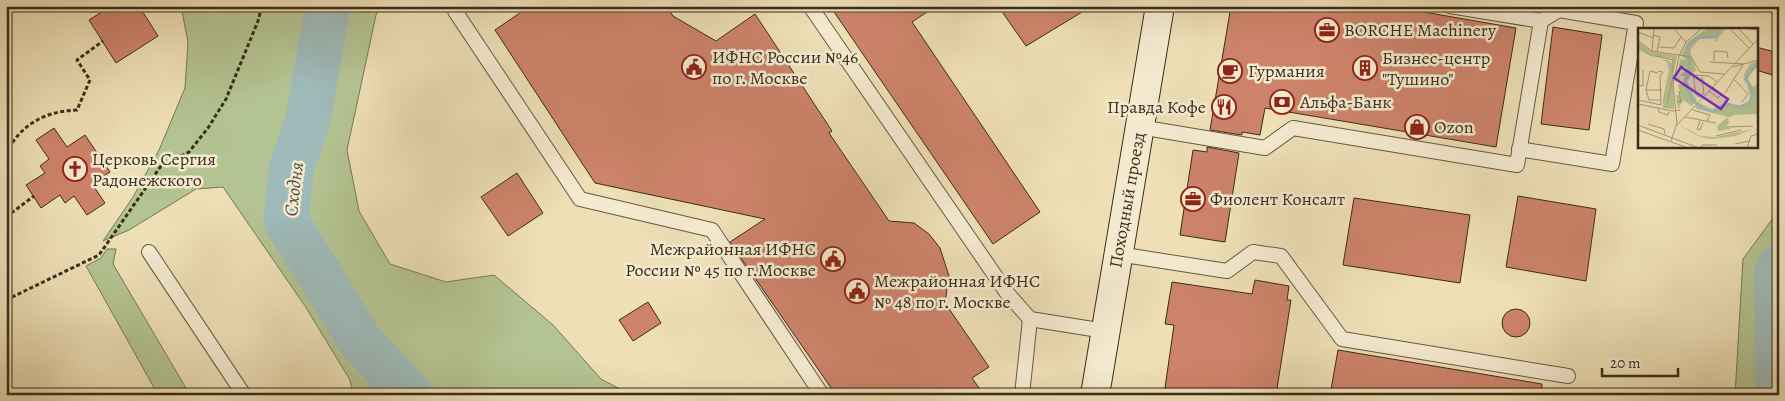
<svg xmlns="http://www.w3.org/2000/svg" width="1785" height="401" font-family="Alegreya,serif">
	<style>
		.green { fill: #b4c392; stroke: #767857 }
		.lines { fill: none; stroke-linecap: round; stroke-linejoin: round }
		.river { stroke: #9ebab9; stroke-width: 45 }
		.building { fill: #cd836b; stroke: #392d1c }
		.service-casing { stroke: #665a43; stroke-width: 16 }
		.secondary-casing { stroke: #392d1c; stroke-width: 30 }
		.path { stroke: #392d1c; stroke-width: 3; stroke-dasharray: 4 2.5; stroke-linecap: butt }
		.service { stroke: #f4ead0; stroke-width: 14 }
		.secondary { stroke: #f4ead0; stroke-width: 28 }
		.labels { text-anchor: middle; stroke-width: 5; stroke-linejoin: round; paint-order: stroke }
		.poi-label { font-size: 18px; fill: #392d1c; stroke: #f4ead0; text-anchor: start }
		.street-label { font-size: 18px; fill: #392d1c; stroke: #f4ead0 }
		.water-label { font-size: 19px; font-style: italic; fill: #525043; stroke: #f4ead0 }
		.inset-river { fill: none; stroke: #9ebab9; stroke-width: 2.5 }
		.inset-road { fill: none; stroke: #a69879; stroke-width: 1 }
		.view { fill: #7b2cbf; fill-opacity: 0.15; stroke: #7b2cbf; stroke-width: 2.5 }
		.inset-edge { fill: none; stroke: #392d1c; stroke-width: 2.5 }
	</style>
	<rect width="100%" height="100%" fill="#eedfb7"/>
	<filter id="stains"><feTurbulence type="fractalNoise" baseFrequency=".004" numOctaves="4"/><feColorMatrix values="0 0 0 0 .2 0 0 0 0 .09 0 0 0 0 .02 0 0 0 .5 -.17"/></filter>
	<radialGradient id="worn" r=".72"><stop offset=".6" stop-color="#630" stop-opacity="0"/><stop offset="1" stop-color="#630" stop-opacity=".3"/></radialGradient>
	<g class="green">
		<polygon points="181,6 378,6 347,150 359,211 390,264 446,282 494,275 553,325 601,379 631,395 353,395 350,380 305,306 223,187 196,189 129,230 103,241 133,197 159,150 185,88 188,42"/>
		<polygon points="1779,210 1779,395 1735,395 1743,259"/>
		<polygon points="107,249 116,249 113,264 190,395 158,395 86,266 101,258"/>
	</g>
	<g class="lines">
		<g class="river">
			<polyline points="328,6 308,119 291,170 286,221 359,339 410,395"/>
			<polyline points="1778,395 1777,272 1779,267"/>
		</g>
	</g>
	<g class="building">
		<polygon points="111,6 139,6 158,36 116,63 89,20"/>
		<polygon points="530,6 666,6 673,16 716,41 755,14 832,131 829,133 889,221 914,223 929,234 940,248 949,276 945,303 989,367 972,378 984,395 836,395 730,242 765,219 595,183 495,30"/>
		<polygon points="830,6 936,6 912,22 1040,212 993,244"/>
		<polygon points="998,6 1092,6 1026,46"/>
		<polygon points="1231,6 1389,6 1516,28 1496,147 1265,108 1260,135 1242,132 1242,135 1210,130"/>
		<polygon points="1553,27 1602,35 1589,130 1541,124"/>
		<polygon points="1756,47 1779,53 1779,77 1756,70"/>
		<polygon points="54,128 67,147 85,135 110,172 92,184 105,203 87,215 74,196 65,203 60,195 41,208 26,185 45,173 40,166 49,159 36,140"/>
		<polygon points="1207,147 1239,153 1225,242 1180,235 1193,150 1207,152"/>
		<polygon points="517,173 543,213 508,236 481,197"/>
		<polygon points="1518,196 1596,209 1586,281 1506,267"/>
		<polygon points="1354,198 1470,215 1460,283 1343,265"/>
		<polygon points="1255,280 1289,286 1287,300 1291,300 1276,395 1164,395 1174,325 1165,324 1172,282 1252,294"/>
		<polygon points="648,302 661,323 633,341 619,320"/>
		<circle cx="1516" cy="323" r="14"/>
		<polygon points="1338,350 1542,384 1541,395 1330,395"/>
	</g>
	<g class="lines">
		<defs>
			<g id="service">
				<polyline points="463,6 455,11 580,199 712,230 822,395"/>
				<polyline points="810,6 1007,293 1030,319 1105,331"/>
				<polyline points="1140,127 1265,148 1293,128 1517,165 1541,21 1450,6"/>
				<polyline points="1519,149 1612,164 1636,23 1559,10 1541,21"/>
				<polyline points="149,252 244,395"/>
				<polyline points="1118,254 1227,271 1253,252 1281,256 1342,339 1568,376"/>
				<polyline points="1022,395 1030,319"/>
			</g>
			<polyline id="secondary" points="1095,395 1160,6"/>
		</defs>
		<use href="#service" class="service-casing"/>
		<use href="#secondary" class="secondary-casing"/>
		<g class="path">
			<path d="M6,154c14,-30 40,-43 71,-44l13,-30 -13,-20 26,-19"/>
			<polyline points="6,217 34,196"/>
			<polyline points="6,300 99,255 161,166 189,152 208,128 226,99 258,21 262,6"/>
		</g>
		<use href="#service" class="service"/>
		<use href="#secondary" class="secondary"/>
	</g>
	<defs>
		<symbol id="office-ring" viewBox="-11 -11 22 22"><circle r="9.5" fill="#f4ead0" stroke="#8f2418" stroke-width="1.5"/><path d="M-6-3h4V-5.5h4V-3h4V5H-6ZM-1-4.5V-3h2v-1.5ZM-6 0V1H6V0Z" fill="#8f2418"/></symbol>
		<symbol id="civic-ring" viewBox="-11 -11 22 22"><circle r="9.5" fill="#f4ead0" stroke="#8f2418" stroke-width="1.5"/><path d="M-.6-6.5H3V-4.5H.6V-3L4-1V1h2V6H-6V1h2V-1L-.6-3ZM-1.2 2.5V6h2.4V2.5Z" fill="#8f2418"/></symbol>
		<symbol id="building-ring" viewBox="-11 -11 22 22"><circle r="9.5" fill="#f4ead0" stroke="#8f2418" stroke-width="1.5"/><path d="M-4-6H4V6H1V3H-1V6H-4ZM-2.5-4.3h1.7v1.8h-1.7ZM.8-4.3h1.7v1.8H.8ZM-2.5-1h1.7V.8h-1.7ZM.8-1h1.7V.8H.8Z" fill="#8f2418"/></symbol>
		<symbol id="cafe-ring" viewBox="-11 -11 22 22"><circle r="9.5" fill="#f4ead0" stroke="#8f2418" stroke-width="1.5"/><path d="M-5.5-4.5H6V0H3Q3 3.5 0 3.5H-2.5Q-5.5 3.5-5.5 0ZM3-3.2v2h1.7v-2ZM-6 4.5H4V6H-6Z" fill="#8f2418"/></symbol>
		<symbol id="bank-ring" viewBox="-11 -11 22 22"><circle r="9.5" fill="#f4ead0" stroke="#8f2418" stroke-width="1.5"/><path d="M-6-4H6V4H-6ZM0-2.3a2.3 2.3 0 1 0 0 4.6a2.3 2.3 0 1 0 0-4.6Z" fill="#8f2418"/></symbol>
		<symbol id="restaurant-ring" viewBox="-11 -11 22 22"><circle r="9.5" fill="#f4ead0" stroke="#8f2418" stroke-width="1.5"/><path d="M-5-6h1v4h1v-4h1v4h1v-4h1v5L-1.5 .5V6h-2V.5L-5-1ZM5-6V6H3V1.5H1.5Q1.5-4 5-6Z" fill="#8f2418"/></symbol>
		<symbol id="shop-ring" viewBox="-11 -11 22 22"><circle r="9.5" fill="#f4ead0" stroke="#8f2418" stroke-width="1.5"/><path d="M-5-2.5h2.3a2.7 3.5 0 0 1 5.4 0H5L5.5 6h-11ZM-1.5-2.5h3a1.5 2.3 0 0 0-3 0Z" fill="#8f2418"/></symbol>
		<symbol id="church-ring" viewBox="-11 -11 22 22"><circle r="9.5" fill="#f4ead0" stroke="#8f2418" stroke-width="1.5"/><path d="M-1.2-6h2.4v3.5h3.3v2.4h-3.3V6h-2.4V-.1h-3.3v-2.4h3.3Z" fill="#8f2418"/></symbol>
	</defs>
	<g fill-rule="evenodd">
		<use href="#office-ring" x="1313" y="16" width="28" height="28"/>
		<use href="#civic-ring" x="680" y="53" width="28" height="28"/>
		<use href="#building-ring" x="1351" y="54" width="28" height="28"/>
		<use href="#cafe-ring" x="1216" y="57" width="28" height="28"/>
		<use href="#bank-ring" x="1268" y="88" width="28" height="28"/>
		<use href="#restaurant-ring" x="1210" y="93" width="28" height="28"/>
		<use href="#shop-ring" x="1403" y="113" width="28" height="28"/>
		<use href="#church-ring" x="61" y="155" width="28" height="28"/>
		<use href="#office-ring" x="1179" y="185" width="28" height="28"/>
		<use href="#civic-ring" x="819" y="245" width="28" height="28"/>
		<use href="#civic-ring" x="843" y="277" width="28" height="28"/>
	</g>
	<g class="labels">
		<g class="poi-label">
			<text x="1344" y="36">BORCHE Machinery</text>
			<text x="712" y="63">ИФНС России №46<tspan x="712" dy="21">по г. Москве</tspan></text>
			<text x="1382" y="64">Бизнес-центр<tspan x="1382" dy="21">"Тушино"</tspan></text>
			<text x="1248" y="77">Гурмания</text>
			<text x="1300" y="108">Альфа-Банк</text>
			<text x="1206" y="113" text-anchor="end">Правда Кофе</text>
			<text x="1434" y="133">Ozon</text>
			<text x="92" y="165">Церковь Сергия<tspan x="92" dy="21">Радонежского</tspan></text>
			<text x="1210" y="205">Фиолент Консалт</text>
			<text x="816" y="255" text-anchor="end">Межрайонная ИФНС<tspan x="816" dy="21">России № 45 по г.Москве</tspan></text>
			<text x="874" y="287">Межрайонная ИФНС<tspan x="874" dy="21">№ 48 по г. Москве</tspan></text>
		</g>
		<g class="street-label">
			<text transform="translate(1127 200) rotate(-80)" y="6">Походный проезд</text>
		</g>
		<g class="water-label">
			<text transform="translate(293 189) rotate(-83)" y="7">Сходня</text>
		</g>
	</g>
	<g transform="translate(1638 28)">
		<rect width="120" height="120" fill="#eedfb7"/>
		<path d="M70,0h12l-4,10 -15,-1 -11,13 6,20 -9,11 10,20 -6,5 -7,-6 -5,6 3,2h-4l-2,-13h3l3,7 -4,-18h5l1,-8h-4l-1,6 -3,-1 3,-5 7,-6v-3h-8l3,-8 5,1 -5,-5 7,-13zM0,14l14,10 25,4 -4,19 1,34 -11,-1v-9l6,-30 -2,-7 -5,-2h5l6,4 -1,-6 -22,-2 -12,-7zM120,33v9l-2,-2 -6,4 -2,7 5,8 5,-4v31l-24,1 -6,3 1,6 -4,2h5v3l-12,2 -1,-5 11,-9 -33,-9 4,-5 13,6 17,-7 5,4 12,-2 5,-6 -7,-23 6,-11zM40,96l22,12 16,1 37,-8 -18,7 -22,3 -9,-1 -10,-4z" fill="#b4c392"/>
		<path class="inset-river" d="M84,0l-7,9 -20,1 -7,8 2,26 -5,10 8,19 11,8 10,3 13,-8 13,3 10,-5 3,-12 -8,-11 13,-16"/>
		<path class="inset-road" d="M35,0l13,14M91,0l20,20M100,0l15,16M105,0l15,2M0,4l15,6M15,7l7,2 -3,15M0,13l14,10 39,6 9,15 24,2M77,13l10,-13M21,19l15,1 7,-11M14,23l2,-23M17,28l18,4v13M76,33v-10l13,1 1,6M72,34l34,2M95,39l25,-7M64,49l2,18M97,52l13,14 -6,8M0,57l5,1v-16M8,62l4,-19 8,2M71,63l9,7 3,-3 -8,-8M87,65l18,-28M65,66l-4,3 -3,-2 -3,-20 16,1 8,6M0,72l23,5 -1,-29 3,-4 -5,-1M23,72h-12l-3,-10h16M39,74h4l-2,-11M29,75l7,-29M0,76l34,7 8,-1M20,80l1,4 9,3 1,-3M55,82l17,5 -3,6M47,89l31,6M62,93l-3,8 3,1 3,-8M10,96l16,5 1,5M0,97l61,23M38,98l82,-87M92,99l23,-1M0,102l50,18M78,108l25,-6M33,113l6,-18 -4,-38 6,-29 7,-14 16,-14M97,116l15,-3M63,119l1,-2h15M109,120l4,-12 7,-2"/>
		<path class="view" d="M43,39l47,32 -7,10 -47,-31z"/>
		<rect width="120" height="120" class="inset-edge"/>
	</g>
	<rect width="1785" height="401" fill="none" stroke="#eedfb7" stroke-width="25"/>
	<rect x="8" y="8" width="1770" height="386" fill="none" stroke="#392d1c" stroke-width="2.5"/>
	<rect x="12" y="12" width="1760" height="376" fill="none" stroke="#392d1c"/>
	<path d="M1602 368v8h76v-8" fill="none" stroke="#392d1c" stroke-width="2.5"/>
	<text x="1610" y="368" font-size="15" fill="#392d1c" stroke="#f4ead0" stroke-width="4" paint-order="stroke">20 m</text>
	<rect width="100%" height="100%" filter="url(#stains)"/>
	<rect width="100%" height="100%" fill="url(#worn)"/>
</svg>
